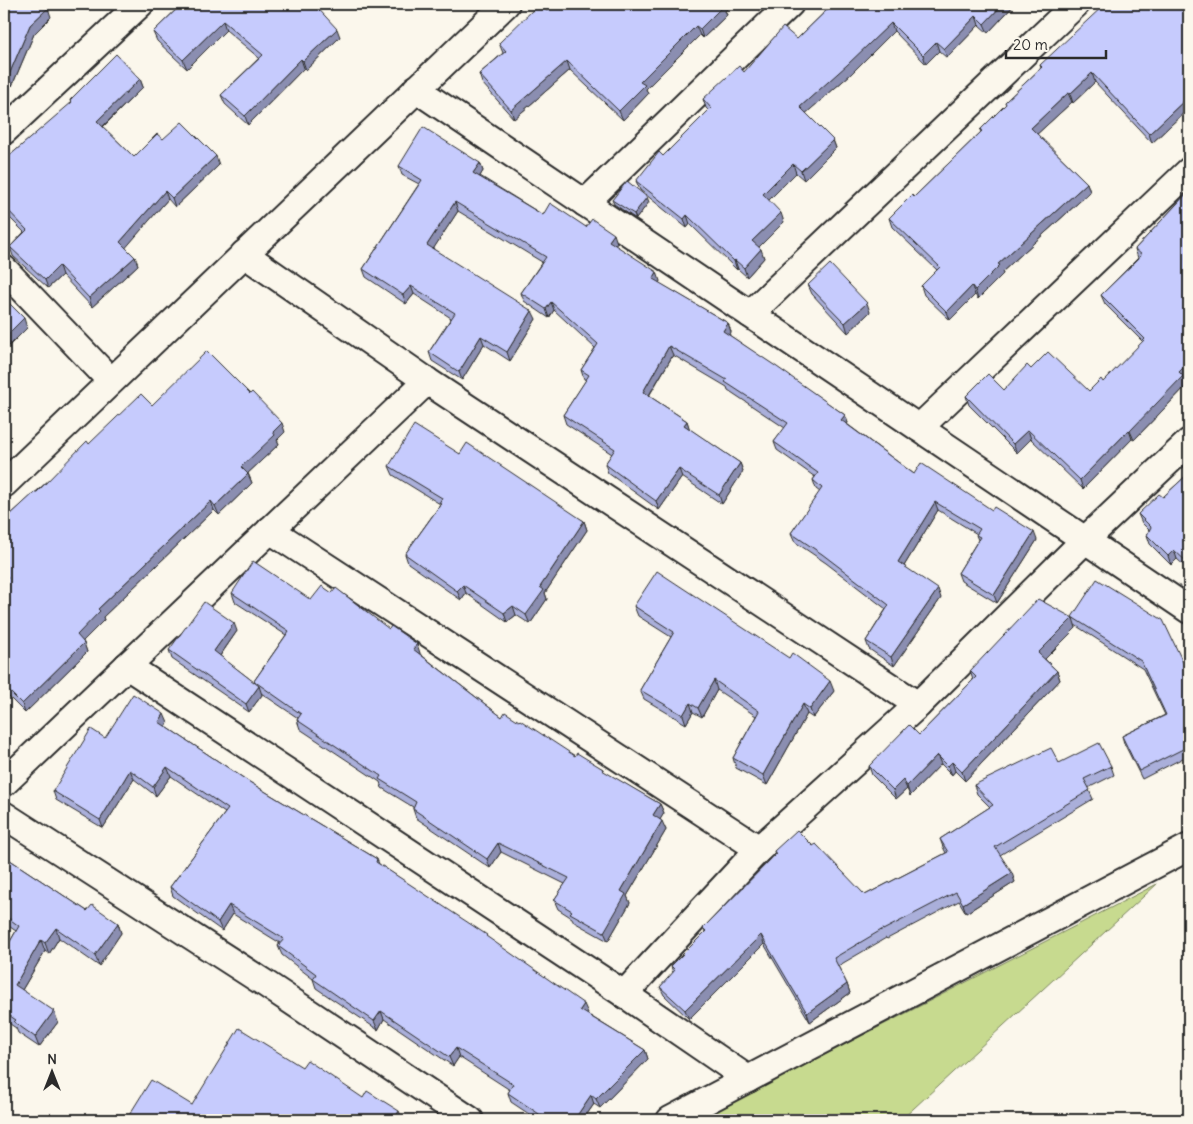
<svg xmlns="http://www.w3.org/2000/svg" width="1193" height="1124" font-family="Delius,sans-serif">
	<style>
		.green { fill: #c7da8f; stroke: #79825d }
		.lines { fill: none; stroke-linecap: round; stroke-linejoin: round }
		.minor-casing { stroke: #2b2b2b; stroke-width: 30 }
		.minor { stroke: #fbf7ec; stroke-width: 26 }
		.wall { fill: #aaafda; stroke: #2b2b2b }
		.shaded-wall { fill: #8b8eb1; stroke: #2b2b2b }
		.building { fill: #c6cbfd; stroke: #2b2b2b }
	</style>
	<rect width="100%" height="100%" fill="#fbf7ec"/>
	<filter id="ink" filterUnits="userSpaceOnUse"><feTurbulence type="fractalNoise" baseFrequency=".02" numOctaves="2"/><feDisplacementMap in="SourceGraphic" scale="10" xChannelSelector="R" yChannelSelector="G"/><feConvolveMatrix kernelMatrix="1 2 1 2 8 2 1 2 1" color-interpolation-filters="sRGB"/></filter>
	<g filter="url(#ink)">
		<polygon class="green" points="1157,884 901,1120 698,1120"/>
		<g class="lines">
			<defs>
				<g id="minor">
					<polyline points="416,89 1189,610"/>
					<polyline points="4,131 140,4"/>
					<polyline points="585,203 790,4"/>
					<polyline points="244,254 427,381 918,705"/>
					<polyline points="4,269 111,381"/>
					<polyline points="750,314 1076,4"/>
					<polyline points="919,428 1189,171"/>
					<polyline points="4,484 506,4"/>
					<polyline points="270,530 759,849"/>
					<polyline points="127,666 624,994 748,1079"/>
					<polyline points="4,783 427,381"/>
					<polyline points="4,815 266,984 470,1120"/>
					<polyline points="624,994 759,849 918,705 1085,540 1189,442"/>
					<polyline points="670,1120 1189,847"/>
				</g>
			</defs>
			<use href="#minor" class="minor-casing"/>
			<use href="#minor" class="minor"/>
		</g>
		<g class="wall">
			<polygon points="4,4 51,17 34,34 12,86 4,78"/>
			<polygon points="182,4 340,37 306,70 304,68 248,125 225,104 221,95 259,58 226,30 187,69 157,41 153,32"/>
			<polygon points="833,4 1015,4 988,33 979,25 947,58 939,51 926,64 894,31 851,74 806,113 833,140 836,148 804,180 796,173 768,200 784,222 759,247 764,258 747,277 738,269 737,270 690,224 687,228 640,190 636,181 663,156 709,111 706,108 703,99 797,39"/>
			<polygon points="1189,4 1189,108 1152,143 1095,82 1073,103 1072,102 1037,134 1087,183 1090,192 1002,272 1003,274 978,299 975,295 950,320 924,295 921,286 937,270 892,227 889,218 914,197 981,132 980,130 1006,104 1005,102 1041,68 1040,65"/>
			<polygon points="547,11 725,11 727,15 703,38 700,35 646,89 648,94 623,120 570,70 514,119 482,83 479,74 503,53 499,43"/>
			<polygon points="140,79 143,87 103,127 134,157 163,139 219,165 175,207 168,199 125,248 135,257 138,265 92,307 62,275 48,288 13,256 10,247 24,232 4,212 4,156 8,157 71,104 70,100"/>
			<polygon points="480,163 483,171 480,176 543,215 586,227 617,243 615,246 660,281 659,283 728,323 731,332 729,335 845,415 848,423 847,424 914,474 1037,540 997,603 961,581 958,573 978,540 976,535 977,534 938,510 904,566 941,598 894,666 869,649 866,641 886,609 826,563 795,542 791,533 820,492 816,489 813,480 815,477 777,450 774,442 785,428 728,390 727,387 673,355 649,396 687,421 689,429 740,463 743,471 722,504 682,477 659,510 608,473 605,464 612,454 566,424 563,415 586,380 584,379 581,370 595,348 554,310 549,318 524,301 521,293 542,262 458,211 433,249 536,319 510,361 484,344 462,380 432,361 429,352 451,318 414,294 406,304 366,277 363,269 419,184 402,175 399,166"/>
			<polygon points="1189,191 1185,379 1187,385 1134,440 1132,439 1083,489 1031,439 1017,453 969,405 966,396 1004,390 1031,369 1089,391 1103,382 1143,342 1105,304 1101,295 1138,258 1135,249"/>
			<polygon points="612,200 649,202 636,219 614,204"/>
			<polygon points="808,285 870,312 848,333 812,294"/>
			<polygon points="152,405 285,432 277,440 279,444 248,473 252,483 219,515 214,510 103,617 104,620 83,641 87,652 25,713 6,694 4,696 4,581 5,580 4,579 4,517 9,516 89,444"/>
			<polygon points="460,454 584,521 587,530 545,593 547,599 530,624 516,615 507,622 466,593 461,600 408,563 405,554 440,505 440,504 393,475 389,466"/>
			<polygon points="1189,473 1189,570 1177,559 1171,565 1150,544 1147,535 1149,530 1142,523 1138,514 1163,497"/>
			<polygon points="232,593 311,600 332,593 420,653 420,654 502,717 575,756 603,769 604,772 660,804 664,813 660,819 666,830 627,896 630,903 608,941 574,922 572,918 558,909 554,900 565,884 501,852 490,868 416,818 413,809 413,807 382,788 380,782 300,729 297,720 298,718 261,693 262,695 249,712 172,659 169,650 237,631 220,656 255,683 254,681 286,635 235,602"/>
			<polygon points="634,606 834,691 813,718 807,714 767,785 736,768 733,758 756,716 717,690 702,717 693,712 686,724 644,699 640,690 671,637 638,616"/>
			<polygon points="1072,617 1189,675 1189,755 1142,779 1124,743 1122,736 1165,715 1143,669 1075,625 1076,628 1045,659 1057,671 1060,680 965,781 955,771 952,775 941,764 910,796 907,789 896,799 872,775 869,766 919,735 973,680 970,671 1072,618"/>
			<polygon points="168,723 165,726 251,783 377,859 379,864 488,938 588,1013 587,1014 645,1050 648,1059 600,1108 594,1104 583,1120 538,1120 511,1102 508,1093 510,1090 459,1057 453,1066 384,1019 378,1030 316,988 313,979 282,955 278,946 280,943 233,914 222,931 173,896 170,887 225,813 171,776 156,796 134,779 103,828 56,800 53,791 105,738"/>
			<polygon points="1059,763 1111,766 1114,775 1088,788 1093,799 1000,855 1015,882 966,913 959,901 887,939 886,938 838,966 847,984 850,993 810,1022 764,944 689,1019 664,995 660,987 673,973 671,966 705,932 703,928 775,855 774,851 813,846 865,895 946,853 943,847 940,839 990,807 977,794 974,785"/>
			<polygon points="4,856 87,911 118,923 121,933 99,966 59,938 49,954 45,951 22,990 58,1022 39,1047 18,1033 16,1028 4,1020 4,952 16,931 4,923"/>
		</g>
		<g class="shaded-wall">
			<polygon points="721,4 732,4 725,11 727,15 703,38 700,29"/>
			<polygon points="1003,4 1015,4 988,33 984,24"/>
			<polygon points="48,8 51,17 34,34 12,86 8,77 30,25"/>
			<polygon points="976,16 979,25 947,58 944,49"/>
			<polygon points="223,21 226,30 187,69 183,60"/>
			<polygon points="891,23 894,31 851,74 803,116 800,107"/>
			<polygon points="696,26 700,35 646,89 648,94 623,120 619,111 640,82"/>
			<polygon points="337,29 340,37 306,70 303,61"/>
			<polygon points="936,42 939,51 926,64 923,55"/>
			<polygon points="301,59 304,68 248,125 245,116"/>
			<polygon points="567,61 570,70 514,119 511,110"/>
			<polygon points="1092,73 1095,82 1073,103 1070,94"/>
			<polygon points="140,79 143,87 100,129 97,121"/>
			<polygon points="1068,93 1072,102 1034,137 1031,128"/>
			<polygon points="1189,96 1189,108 1152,143 1149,134"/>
			<polygon points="833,140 836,148 804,180 801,171"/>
			<polygon points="216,156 219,165 175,207 172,198"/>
			<polygon points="480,163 483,171 477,181 473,173"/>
			<polygon points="793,164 796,173 766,203 763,194"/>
			<polygon points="1087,183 1090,192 1002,272 1003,274 978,299 975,290 998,264"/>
			<polygon points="165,191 168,199 123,251 120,242"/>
			<polygon points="647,197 649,202 636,219 634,214"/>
			<polygon points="455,202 458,211 430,254 427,245"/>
			<polygon points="781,213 784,222 756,250 752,241"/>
			<polygon points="687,215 690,224 687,228 684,219"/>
			<polygon points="614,234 617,243 612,250 609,241"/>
			<polygon points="761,249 764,258 747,277 744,268"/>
			<polygon points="135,257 138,265 92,307 89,298"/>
			<polygon points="735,260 738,269 737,270 734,261"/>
			<polygon points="59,266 62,275 48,288 45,280"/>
			<polygon points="657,272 660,281 656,288 653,279"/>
			<polygon points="411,286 414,294 406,304 403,295"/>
			<polygon points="972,286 975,295 950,320 947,312"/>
			<polygon points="551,302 554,310 549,318 546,309"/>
			<polygon points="867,303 870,312 848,333 845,323"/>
			<polygon points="532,311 536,319 510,361 507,352"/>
			<polygon points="24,318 27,328 4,351 4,338"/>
			<polygon points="728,323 731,332 727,340 723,331"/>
			<polygon points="481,336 484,344 462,380 459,372"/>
			<polygon points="669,346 673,355 646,400 643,392"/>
			<polygon points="1189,362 1189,374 1185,379 1187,385 1134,440 1130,431 1179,372"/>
			<polygon points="845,415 848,423 844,428 841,420"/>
			<polygon points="687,421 690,430 684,425"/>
			<polygon points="282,423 285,432 277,440 279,444 245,476 241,467 273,432"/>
			<polygon points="1028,430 1031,439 1017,453 1013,444"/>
			<polygon points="1129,430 1132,439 1083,489 1080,480"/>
			<polygon points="740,463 743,471 722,504 719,495"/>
			<polygon points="679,469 682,477 659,510 656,501"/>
			<polygon points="248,474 252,483 219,515 215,506"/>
			<polygon points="211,501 214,510 103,617 104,620 80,644 77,635 98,609"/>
			<polygon points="935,502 938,510 901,571 898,562"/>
			<polygon points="584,521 587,530 545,593 547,599 530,624 526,615 540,587"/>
			<polygon points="1034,532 1037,540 997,603 994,595"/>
			<polygon points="1174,550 1177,559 1171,565 1168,556"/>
			<polygon points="463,585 466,593 461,600 457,591"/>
			<polygon points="938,589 941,598 894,666 891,657"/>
			<polygon points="513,606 516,615 507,622 504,613"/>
			<polygon points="1073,618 1076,628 1042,662 1038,653"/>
			<polygon points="234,623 237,631 217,660 214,651"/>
			<polygon points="84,643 87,652 25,713 22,704"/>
			<polygon points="417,644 420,653 417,658 413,649"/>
			<polygon points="1057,671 1060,680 965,781 962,772"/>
			<polygon points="714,680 717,690 702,717 698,708"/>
			<polygon points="830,681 834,691 813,718 810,709"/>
			<polygon points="259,686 262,695 249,712 246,704"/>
			<polygon points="4,688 6,694 4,696"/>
			<polygon points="690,703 693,712 686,724 683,715"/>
			<polygon points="803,704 807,714 767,785 763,775"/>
			<polygon points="164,714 168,723 162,731 159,722"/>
			<polygon points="937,755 941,764 910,796 907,786"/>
			<polygon points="952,762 955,771 952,775 948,766"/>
			<polygon points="167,767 171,776 156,796 153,787"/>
			<polygon points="130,770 134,779 103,828 100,820"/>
			<polygon points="903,780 907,789 896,799 893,790"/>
			<polygon points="660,804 664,813 657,825 653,815"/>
			<polygon points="662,821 666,830 627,896 630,903 608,941 604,932 621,891"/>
			<polygon points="498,843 501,852 490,868 487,859"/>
			<polygon points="1012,873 1015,882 966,913 963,904"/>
			<polygon points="229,905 233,914 222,931 218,922"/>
			<polygon points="118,923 121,933 99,966 95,955"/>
			<polygon points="56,928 59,938 49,954 45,943"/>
			<polygon points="761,935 764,944 689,1019 685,1010"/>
			<polygon points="41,940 45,951 19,995 15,985"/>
			<polygon points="847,984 850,993 810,1022 807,1013"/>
			<polygon points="584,1004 588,1013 584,1019 580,1010"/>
			<polygon points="54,1011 58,1022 39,1047 35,1037"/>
			<polygon points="381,1011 384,1019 378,1030 374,1021"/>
			<polygon points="456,1048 459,1057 453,1066 449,1057"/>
			<polygon points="645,1050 648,1059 600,1108 596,1099"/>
			<polygon points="591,1095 594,1104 583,1120 574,1120"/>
			<polygon points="399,1111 403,1120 398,1120 396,1116"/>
		</g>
		<g class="building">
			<polygon points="4,4 44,4 48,8 30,25 8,77 4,72"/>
			<polygon points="182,4 310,4 311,5 314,4 337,29 303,61 301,59 245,116 221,95 263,55 223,21 183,60 153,32"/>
			<polygon points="539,4 547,11 553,4 721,4 723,6 700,29 696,26 640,82 645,85 619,111 567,61 511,110 479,74 506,51 499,43"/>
			<polygon points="833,4 1003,4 984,24 976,16 944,49 936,42 923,55 891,23 847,65 800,107 833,140 801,171 793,164 763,194 781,213 752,241 761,249 744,268 735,260 734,261 687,215 684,219 636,181 659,152 663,156 711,108 703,99 739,66 744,72 783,27 797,39"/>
			<polygon points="1105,4 1189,4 1189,96 1149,134 1092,73 1070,94 1068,93 1031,128 1087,183 998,264 1000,265 975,290 972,286 947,312 921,286 940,267 889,218 912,195 914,197 982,131 980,130 1006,104 1005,102 1042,67 1040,65"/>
			<polygon points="116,54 140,79 97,121 134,157 157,134 163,139 182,122 216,156 172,198 165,191 120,242 135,257 89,298 59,266 45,280 10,247 27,230 4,206 4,156 5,154 8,157 72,102 70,100"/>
			<polygon points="423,127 480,163 473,173 543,215 550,203 586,227 592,219 614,234 609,241 657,272 653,279 728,323 723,331 777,367 845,415 841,420 914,474 921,463 992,510 994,507 1034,532 994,595 958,573 980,537 976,535 980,529 935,502 898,562 938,589 891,657 866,641 889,605 822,554 791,533 822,488 813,480 818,473 774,442 788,423 725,382 727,380 669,346 643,392 687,421 684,425 740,463 719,495 679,469 656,501 605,464 615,449 563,415 589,375 581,370 598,344 551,302 546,309 521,293 546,257 455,202 427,245 532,311 507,352 481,336 459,372 429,352 455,313 411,286 403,295 363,269 422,180 399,166"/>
			<polygon points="627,181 647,197 634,214 612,200"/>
			<polygon points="1189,191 1189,362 1179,372 1183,376 1130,431 1129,430 1080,480 1028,430 1013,444 966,396 988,374 1004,390 1027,365 1031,369 1048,352 1089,391 1101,379 1103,382 1145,339 1101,295 1142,255 1135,249"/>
			<polygon points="830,264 867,303 845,323 808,285"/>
			<polygon points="4,298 24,318 4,338"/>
			<polygon points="207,351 250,394 252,392 282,423 273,432 275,435 241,467 248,474 215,506 211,501 98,609 100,611 77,635 84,643 22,704 4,686 4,581 8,577 4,573 4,517 7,514 9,516 35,492 37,492 87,441 89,444 141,394 152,405"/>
			<polygon points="414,425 460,454 467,443 584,521 540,587 544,590 526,615 513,606 504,613 463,585 457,591 405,554 441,504 439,503 442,498 389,466"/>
			<polygon points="1189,473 1189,564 1174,550 1168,556 1147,535 1151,527 1138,514 1159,494 1163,497"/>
			<polygon points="253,561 311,600 322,586 332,593 336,588 389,629 391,626 417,644 413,649 502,717 505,712 519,721 520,720 575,756 577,753 603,769 602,770 660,804 653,815 662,821 621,891 626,894 604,932 570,913 572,911 554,900 569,878 498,843 487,859 413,809 416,802 379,779 381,776 297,720 301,714 254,681 289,631 232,593"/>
			<polygon points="657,571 789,658 792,653 830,681 810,709 803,704 763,775 733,758 759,711 714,680 698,708 690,703 683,715 640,690 674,632 634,606"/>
			<polygon points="1097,579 1163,620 1189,675 1189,746 1139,771 1122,736 1166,715 1141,661 1072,617"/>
			<polygon points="1038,599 1073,618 1038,653 1057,671 962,772 952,762 948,766 937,755 907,786 903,780 893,790 869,766 909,725 919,735 976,677 970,671"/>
			<polygon points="204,602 234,623 214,651 259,686 246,704 169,650"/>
			<polygon points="133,694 164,714 159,722 251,783 377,859 376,862 487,935 486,936 584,1004 580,1010 645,1050 596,1099 591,1095 574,1120 548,1120 508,1093 513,1084 456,1048 449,1057 381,1011 374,1021 313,979 316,974 278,946 284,939 229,905 218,922 170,887 228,809 167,767 153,787 130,770 100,820 53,791 91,729 105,738"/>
			<polygon points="1099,743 1111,766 1084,779 1090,790 995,847 1012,873 963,904 956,892 883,930 883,929 834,958 847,984 807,1013 761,935 685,1010 660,987 675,970 671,966 706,931 703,928 776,854 774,851 797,830 813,846 816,844 865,895 948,852 940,839 993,805 974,785 1051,748 1059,763"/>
			<polygon points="4,856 87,911 92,905 118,923 95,955 56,928 45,943 41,940 15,985 54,1011 35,1037 14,1022 16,1020 4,1012 4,952 19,926 4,915"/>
			<polygon points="239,1028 302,1067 307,1060 363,1098 367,1091 399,1111 396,1116 402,1120 133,1120 128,1117 151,1080 192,1105"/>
		</g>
	</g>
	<rect width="1193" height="1124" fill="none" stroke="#fbf7ec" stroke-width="20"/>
	<rect x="10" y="10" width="1173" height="1104" fill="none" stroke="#2b2b2b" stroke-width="2" filter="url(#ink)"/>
	<g transform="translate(52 1072)" stroke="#fbf7ec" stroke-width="4" paint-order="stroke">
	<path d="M0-4L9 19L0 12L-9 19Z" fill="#2b2b2b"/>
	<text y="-8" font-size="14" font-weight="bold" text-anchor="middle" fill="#2b2b2b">N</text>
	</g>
	<path d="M1006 50v8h100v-8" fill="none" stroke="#2b2b2b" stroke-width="2.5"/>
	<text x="1013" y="50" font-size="15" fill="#2b2b2b" stroke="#fbf7ec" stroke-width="4" paint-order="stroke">20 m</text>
</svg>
